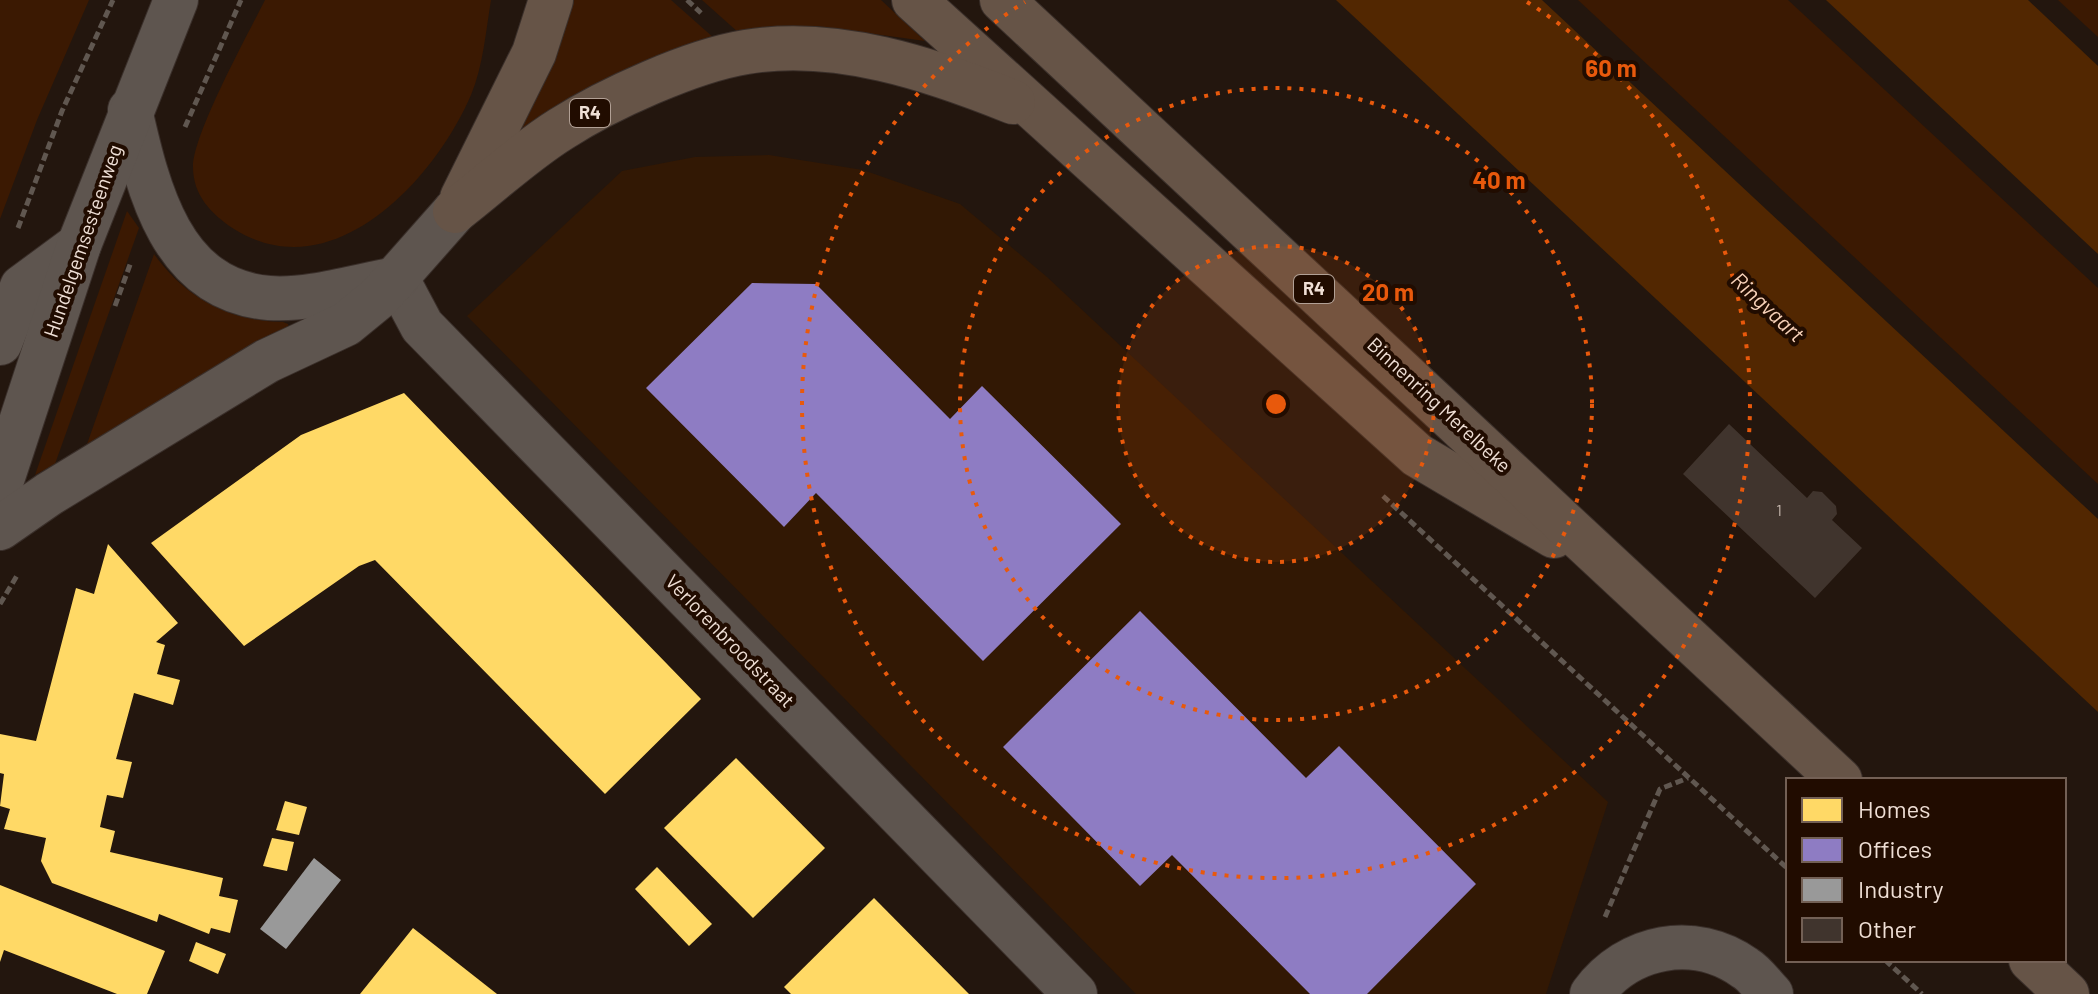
<svg xmlns="http://www.w3.org/2000/svg" width="2098" height="994" font-family="Barlow,sans-serif">
	<style>
		.built { fill: #321804 }
		.green { fill: #3b1902 }
		.water { fill: #522701 }
		.homes { fill: #ffd966 }
		.offices { fill: #8e7cc3 }
		.industry { fill: #999 }
		.building { fill: #40342d }
		.lines { fill: none; stroke-linecap: round; stroke-linejoin: round }
		.minor-casing { stroke: #3a2f2a; stroke-width: 46 }
		.secondary-casing { stroke: #3a2f2a; stroke-width: 46 }
		.trunk-casing { stroke: #3a2f2a; stroke-width: 46 }
		.path { stroke: #605750; stroke-width: 5; stroke-dasharray: 8 4; stroke-linecap: butt }
		.minor { stroke: #5e554f; stroke-width: 44 }
		.secondary { stroke: #5e554f; stroke-width: 44 }
		.trunk { stroke: #665447; stroke-width: 44 }
		.ring { fill: none; stroke: #e8590c; stroke-width: 4; stroke-dasharray: 4 8 }
		.labels { text-anchor: middle; stroke-width: 8; stroke-linejoin: round; paint-order: stroke }
		.number-label { font-size: 16px; fill: #c3b4ab }
		.shield { fill: #210c00; stroke: #b1a095; stroke-width: 2 }
		.shield-label { font-size: 18px; font-weight: bold; fill: #efdfd5 }
		.street-label { font-size: 20px; fill: #efdfd5; stroke: #210c00 }
		.water-label { font-size: 22px; font-style: italic; fill: #f7d1b8; stroke: #210c00 }
		.centre { fill: #e8590c; stroke: #210c00; stroke-width: 4 }
		.ring-label { font-size: 24px; text-anchor: middle; font-weight: bold; fill: #e8590c; stroke: #210c00; stroke-width: 8; stroke-linejoin: round; paint-order: stroke }
	</style>
	<rect width="100%" height="100%" fill="#23160e"/>
	<polygon class="built" points="769,155 863,170 960,204 1047,277 1608,802 1546,994 1136,994 467,316 622,171 695,157"/>
	<g class="green">
		<polygon points="0,0 89,0 37,120 0,219"/>
		<path d="M265,0h226c-5,30 -8,67 -20,95 -36,84 -138,196 -237,134 -23,-15 -41,-34 -41,-62 0,-33 55,-133 72,-167z"/>
		<polygon points="572,0 671,0 715,39 522,129 520,125"/>
		<polygon points="702,0 881,0 925,41 817,26 739,33"/>
		<polygon points="1578,0 1788,0 2098,288 2098,484"/>
		<polygon points="2058,0 2098,0 2098,37"/>
		<polygon points="127,211 139,228 55,464 35,475"/>
		<path d="M154,254c32,44 74,67 129,68l5,2 1,7 -203,116z"/>
	</g>
	<g class="water">
		<polygon points="1336,0 1542,0 2098,519 2098,712"/>
		<polygon points="1826,0 2028,0 2098,66 2098,254"/>
	</g>
	<g class="homes">
		<polygon points="404,393 701,699 605,794 375,560 359,566 244,646 151,543 301,435"/>
		<polygon points="108,544 178,623 156,642 165,645 157,674 180,680 173,705 134,693 116,759 132,762 123,798 107,795 100,827 115,831 110,852 223,878 219,896 238,900 230,933 211,928 209,934 159,914 157,922 52,883 41,861 46,838 4,829 10,809 0,806 4,774 0,773 0,734 36,741 76,588 94,594"/>
		<polygon points="736,758 825,848 753,918 664,828"/>
		<polygon points="285,801 307,807 299,835 276,830"/>
		<polygon points="272,838 294,842 287,871 263,866"/>
		<polygon points="657,867 712,924 689,946 635,889"/>
		<polygon points="0,885 165,951 147,994 117,994 4,950 0,962"/>
		<polygon points="874,898 969,994 791,994 784,987"/>
		<polygon points="413,928 497,994 360,994"/>
		<polygon points="196,942 226,954 218,974 189,961"/>
	</g>
	<g class="offices">
		<polygon points="752,283 816,284 950,419 982,386 1121,524 983,661 816,493 784,527 646,388"/>
		<polygon points="1140,611 1306,778 1339,746 1476,884 1367,994 1310,994 1172,855 1140,886 1003,747"/>
	</g>
	<polygon class="industry" points="314,858 341,880 286,949 260,929"/>
	<polygon class="building" points="1729,424 1807,498 1813,491 1822,492 1836,506 1837,514 1832,520 1862,548 1815,598 1683,474"/>
	<g class="lines">
		<defs>
			<g id="minor">
				<polyline points="397,279 422,326 1075,994"/>
				<path d="M1592,994c36,-49 102,-62 153,-26 10,6 18,18 26,26"/>
			</g>
			<g id="secondary">
				<path d="M130,110c18,79 41,180 139,188 41,3 87,-12 128,-19"/>
				<polyline points="0,343 22,287 79,245"/>
				<polyline points="0,486 79,245 176,0"/>
				<polyline points="0,528 49,494 267,361 346,324 379,297 455,211"/>
			</g>
			<g id="trunk">
				<polyline points="914,0 1417,455 1554,536"/>
				<polyline points="1002,0 1840,780"/>
				<polyline points="462,198 534,53 551,0"/>
				<path d="M455,211c35,-27 69,-59 106,-82 47,-30 130,-68 185,-77 90,-15 185,17 267,50"/>
				<polyline points="2031,960 2067,994"/>
			</g>
		</defs>
		<use href="#minor" class="minor-casing"/>
		<use href="#secondary" class="secondary-casing"/>
		<use href="#trunk" class="trunk-casing"/>
		<g class="path">
			<polyline points="687,0 701,13"/>
			<polyline points="185,127 241,0"/>
			<polyline points="18,228 62,111 113,0"/>
			<polyline points="115,306 131,262"/>
			<polyline points="1383,496 1788,869"/>
			<polyline points="0,604 18,574"/>
			<polyline points="1605,917 1660,789 1688,778"/>
			<polyline points="1885,960 1922,994"/>
		</g>
		<use href="#minor" class="minor"/>
		<use href="#secondary" class="secondary"/>
		<use href="#trunk" class="trunk"/>
	</g>
	<circle cx="1276" cy="404" r="158" fill="#e8590c" fill-opacity=".12"/>
	<g class="ring">
		<circle cx="1276" cy="404" r="158"/>
		<circle cx="1276" cy="404" r="316"/>
		<path d="M1527 2A474 474 0 1 1 1025 2"/>
	</g>
	<g class="labels">
		<g class="number-label">
			<text x="1779" y="516">1</text>
		</g>
		<g class="shield">
			<rect x="570" y="99" width="40" height="28" rx="6"/>
			<rect x="1294" y="275" width="40" height="28" rx="6"/>
		</g>
		<g class="shield-label">
			<text x="590" y="119">R4</text>
			<text x="1314" y="295">R4</text>
		</g>
		<g class="street-label">
			<text transform="translate(83 241) rotate(-71)" y="7">Hundelgemsesteenweg</text>
			<text transform="translate(1439 405) rotate(43)" y="7">Binnenring Merelbeke</text>
			<text transform="translate(730 641) rotate(46)" y="7">Verlorenbroodstraat</text>
		</g>
		<g class="water-label">
			<text transform="translate(1768 307) rotate(43)" y="8">Ringvaart</text>
		</g>
	</g>
	<circle cx="1276" cy="404" r="12" class="centre"/>
	<g class="ring-label">
		<text x="1611" y="77">60 m</text>
		<text x="1499" y="189">40 m</text>
		<text x="1388" y="301">20 m</text>
	</g>
	<rect x="1786" y="778" width="280" height="184" fill="#210c00" stroke="#736055" stroke-width="2"/>
	<rect x="1802" y="798" width="40" height="24" fill="#ffd966" stroke="#736055" stroke-width="2"/>
	<text x="1858" y="818" font-size="24" fill="#efdfd5">Homes</text>
	<rect x="1802" y="838" width="40" height="24" fill="#8e7cc3" stroke="#736055" stroke-width="2"/>
	<text x="1858" y="858" font-size="24" fill="#efdfd5">Offices</text>
	<rect x="1802" y="878" width="40" height="24" fill="#999999" stroke="#736055" stroke-width="2"/>
	<text x="1858" y="898" font-size="24" fill="#efdfd5">Industry</text>
	<rect x="1802" y="918" width="40" height="24" fill="#40342d" stroke="#736055" stroke-width="2"/>
	<text x="1858" y="938" font-size="24" fill="#efdfd5">Other</text>
</svg>
